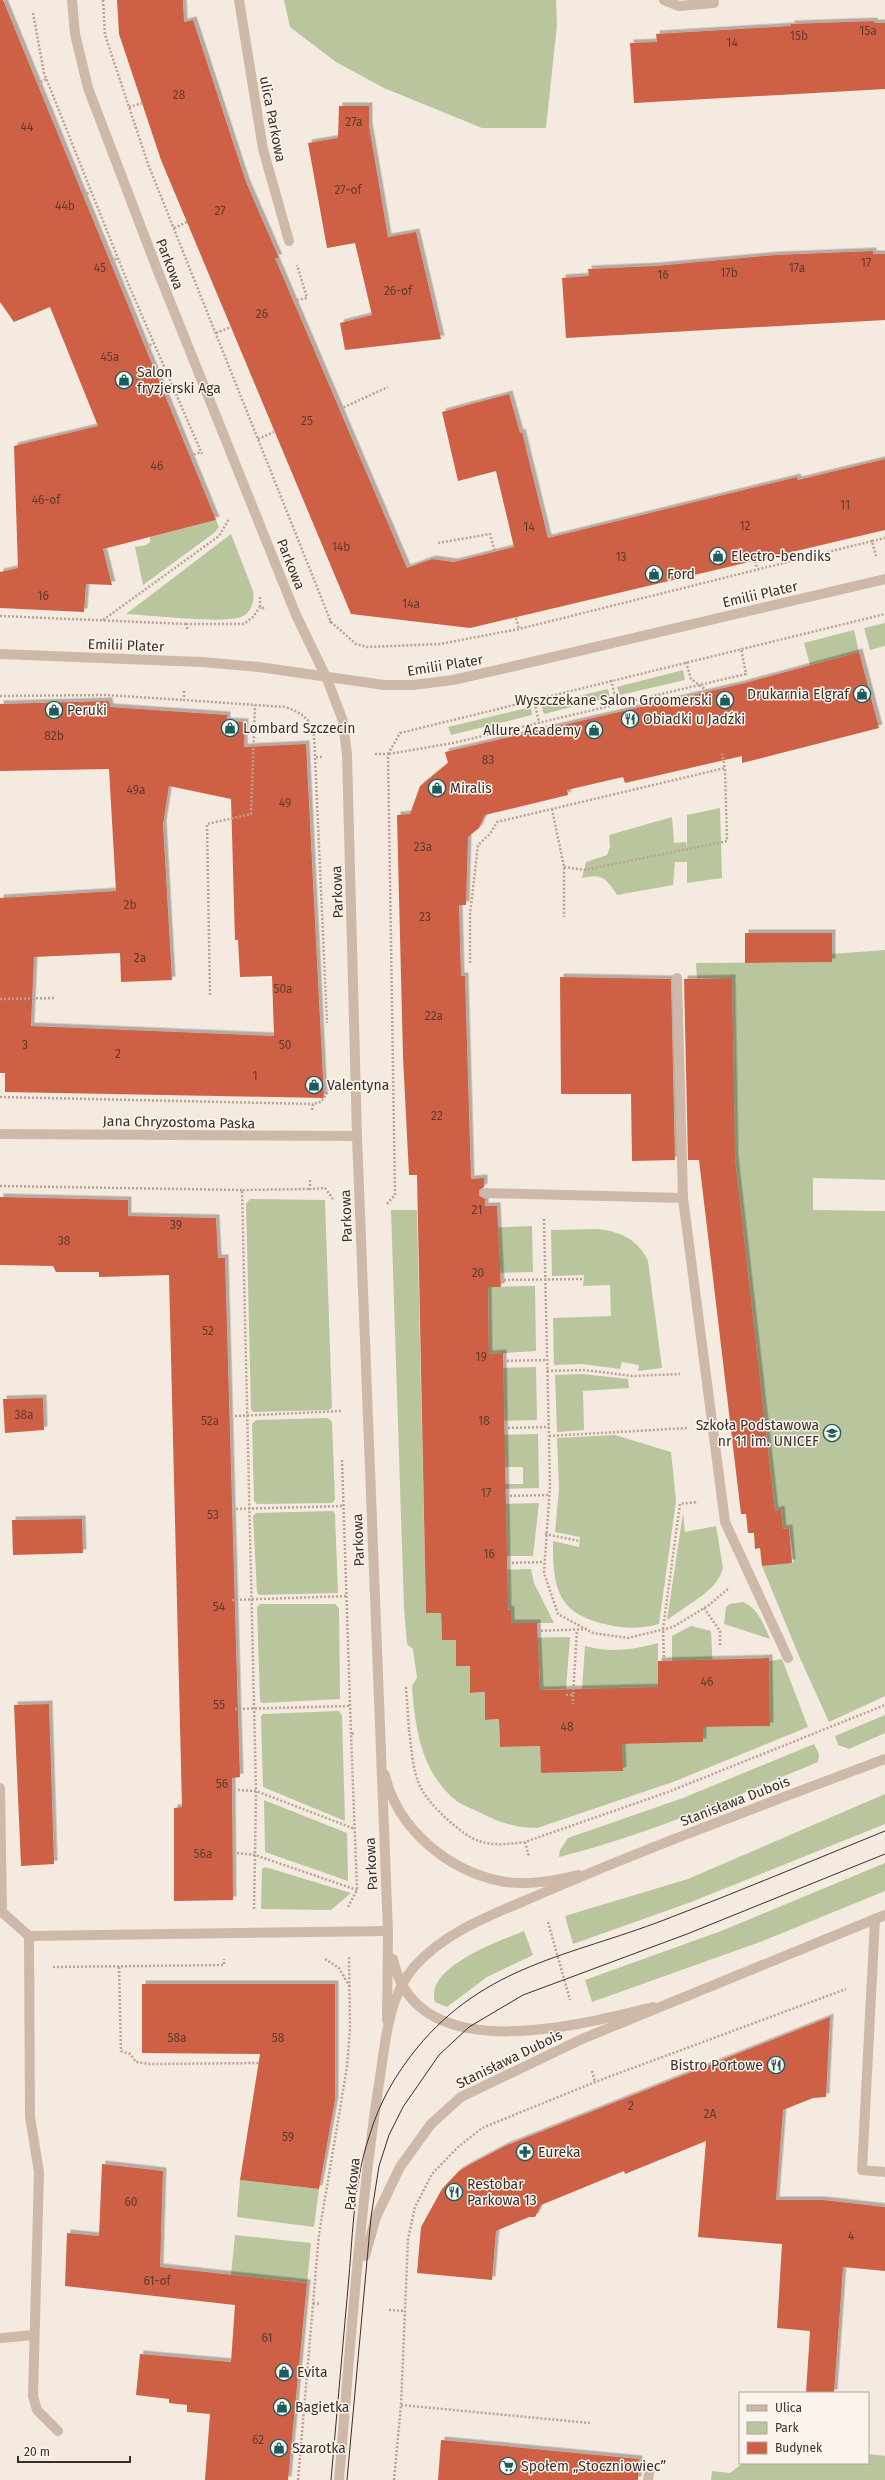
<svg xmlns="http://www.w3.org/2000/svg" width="885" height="2480" font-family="'Fira Sans',sans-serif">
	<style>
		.green { fill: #b9c59d }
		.building { fill: #ce6144; fill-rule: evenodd; filter: url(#shadow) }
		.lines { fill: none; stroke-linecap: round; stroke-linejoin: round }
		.path { stroke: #baa393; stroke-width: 2.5; stroke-dasharray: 2 2; stroke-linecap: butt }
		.service { stroke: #ceb9a9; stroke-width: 10 }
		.minor { stroke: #ceb9a9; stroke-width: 10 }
		.tertiary { stroke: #ceb9a9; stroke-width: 10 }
		.tram { stroke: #3b2e2a; stroke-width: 1 }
		.labels { text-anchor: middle; stroke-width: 3; stroke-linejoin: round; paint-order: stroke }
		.number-label { font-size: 12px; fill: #603b30 }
		.street-label { font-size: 14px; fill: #3b2e2a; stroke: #fbf4ec }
		.poi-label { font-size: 14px; fill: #3b2e2a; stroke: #fbf4ec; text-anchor: start }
	</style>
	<defs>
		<filter id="shadow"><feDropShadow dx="3.5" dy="-3.5" stdDeviation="0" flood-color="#0004"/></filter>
	</defs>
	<rect width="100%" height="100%" fill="#f5eadf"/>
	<g class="green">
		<polygon points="284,0 556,0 557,25 546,128 482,128 384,88 336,62 290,27"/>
		<polygon points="216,520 219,527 214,533 143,585 135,547 146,545 150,542 150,537"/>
		<path d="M231,534l22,57c2,10 -2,22 -12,26 -21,7 -90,-2 -115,-3z"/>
		<polygon points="885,623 885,646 870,650 864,628"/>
		<polygon points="854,630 859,652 810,665 804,643"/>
		<polygon points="683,670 685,680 620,695 617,687"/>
		<polygon points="608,689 610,697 544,714 541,705"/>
		<polygon points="531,707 532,715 451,735 448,727"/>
		<path d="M720,808l2,70 -35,5v-21h-12l-2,23 -56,10c-11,-17 -15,-22 -35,-17l4,-16 21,-7 3,-8 -1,-12 63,-18 2,26 12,-1 1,7v-34z"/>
		<polygon points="885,950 885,1180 813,1178 813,1210 885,1211 885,1696 829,1722 799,1656 762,1566 794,1562 789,1528 783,1529 781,1510 775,1511 736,1172 701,1176 732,978 697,978 696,963 831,962 832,954"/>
		<polygon points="250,1199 325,1200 332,1408 329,1410 253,1412 251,1409 246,1204"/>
		<path d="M391,1210h26l9,403h15l1,27h14v26h14v27l15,-1v28l14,-1 1,28 40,-1 1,27 81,-2v-27l81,-2v-15l67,-1 -1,-65 13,-2 26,68 -135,55 -136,46c-20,0 -40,-6 -58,-16 -8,-4 -18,-7 -25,-13 -33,-29 -39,-71 -42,-113l5,-8 -4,-29 -6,-5 -3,-37z"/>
		<polygon points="532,1226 533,1272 487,1273 486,1228"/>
		<path d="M597,1229c22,2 41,10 51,32l14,107 -24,3 1,-6 -17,-3 -2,7 -38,-5 -28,1 -1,-47 58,-2 -1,-31 -27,1 1,-11 -32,1 -1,-46z"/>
		<polygon points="535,1286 536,1351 489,1354 488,1287"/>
		<polygon points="536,1367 537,1420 491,1421 503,1368"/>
		<polygon points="582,1374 628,1379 629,1388 583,1391 584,1430 557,1432 555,1375"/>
		<polygon points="328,1418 332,1422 335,1500 332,1503 257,1504 254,1501 252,1424 256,1420"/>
		<polygon points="538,1434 539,1488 494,1489 493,1484 523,1484 523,1467 492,1467 492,1435"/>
		<path d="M615,1435l56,17 5,49 -17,123c-19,5 -35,5 -54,0 -49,-11 -52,-38 -52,-83l26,6 1,-10 -25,-5 4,-43 -2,-51z"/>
		<polygon points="539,1503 533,1556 495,1556 494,1504"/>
		<polygon points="333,1511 335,1514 338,1593 259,1595 257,1593 253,1516 256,1513"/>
		<polygon points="683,1513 685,1532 716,1526 723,1568 720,1576 714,1585 703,1595 667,1620"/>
		<polygon points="531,1569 534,1583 554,1623 511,1623 511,1609 497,1610 496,1570"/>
		<path d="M743,1602c16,7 20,22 27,37l-46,-15 2,-17 4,-3z"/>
		<polygon points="260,1604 335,1604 339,1608 340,1699 262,1703 260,1701 257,1607"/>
		<polygon points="691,1626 711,1631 713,1672 672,1673 672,1636"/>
		<polygon points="570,1637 566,1689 540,1690 539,1663 525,1662 525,1638"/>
		<path d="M658,1643v44l-77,17 4,-58c25,7 48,4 73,-3z"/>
		<polygon points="339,1711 342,1716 345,1821 263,1787 261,1716 263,1714"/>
		<polygon points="885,1715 885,1733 849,1749 838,1745 835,1736"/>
		<path d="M814,1744l5,10 -1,8c-85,35 -170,73 -259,95l1,-7 8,-12 115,-40z"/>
		<polygon points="885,1794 885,1824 691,1902 573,1944 565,1916 688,1879"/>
		<polygon points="264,1800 347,1833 348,1881 265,1852"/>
		<polygon points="885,1863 885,1891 760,1942 592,2002 585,1980 721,1931"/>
		<polygon points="265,1867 351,1893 331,1910 261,1909 262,1869"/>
		<path d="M524,1931l9,24 -46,22 -40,30 -12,-5c-11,-35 65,-61 89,-71z"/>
		<polygon points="240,2180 319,2189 314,2227 237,2217"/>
		<polygon points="235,2235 311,2243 307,2283 231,2275"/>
		<polygon points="868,2454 885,2456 885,2480 711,2480 712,2471 730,2473 743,2463 868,2463"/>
	</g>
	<g class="building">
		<polygon points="0,0 3,0 216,520 103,549 112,585 86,584 84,612 0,608 0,572 18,568 14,446 98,426 50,307 14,322 0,302"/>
		<polygon points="117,0 183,0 184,22 193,20 246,182 279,258 275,258 407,568 432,559 454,562 514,547 496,471 458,481 442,412 509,394 520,433 522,432 548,538 797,477 798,480 885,459 885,530 470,628 351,614 161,160 119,34"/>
		<polygon points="874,21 874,23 885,23 885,89 634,103 630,43 657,42 656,34 791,26 791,24"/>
		<polygon points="339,106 369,106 369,126 388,237 416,232 441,339 345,350 340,323 372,315 355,243 327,248 308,143 338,138"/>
		<polygon points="873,251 873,254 885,254 885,320 566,338 562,278 589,276 588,269 655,266 776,255"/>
		<polygon points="859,652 879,728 742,763 742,756 625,783 623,777 567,790 568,795 485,815 479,828 468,837 466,905 459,905 461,976 465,976 471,1179 484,1178 484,1187 479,1190 479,1196 485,1199 485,1206 497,1206 501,1287 488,1287 489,1354 503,1353 508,1610 511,1609 511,1623 537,1623 540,1690 658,1687 658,1661 769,1658 770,1726 703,1727 703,1742 622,1744 623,1771 541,1773 540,1746 500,1747 499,1719 485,1720 485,1692 470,1693 470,1666 456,1666 456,1640 442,1640 441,1613 426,1613 417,1175 409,1175 403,1057 397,815 410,814 420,786 448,763 445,752 741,684"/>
		<path d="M109,701l1,6 117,8v6l18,1 -1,25 62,-3 18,354 -319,-6v-19h-5v-175l116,-7 -7,-122 -109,2v-67zM169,786l62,13 4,141h3l2,37 32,-1 2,60 -243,-10 3,-69 86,-4 1,29 51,-2 -9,-156z"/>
		<polygon points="745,933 832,933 832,962 745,963"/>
		<polygon points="560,977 671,979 675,1160 632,1161 631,1094 561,1094"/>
		<polygon points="732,978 735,1159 775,1511 781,1509 783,1529 789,1528 792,1563 762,1566 760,1548 755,1549 754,1533 748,1533 746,1514 741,1514 699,1160 688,1160 684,979"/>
		<polygon points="0,1197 128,1200 128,1216 216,1218 218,1258 225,1258 238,1714 240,1777 232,1778 233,1900 174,1901 174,1808 182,1807 169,1275 99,1277 99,1272 56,1272 53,1266 0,1265"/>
		<polygon points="43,1398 44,1430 5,1433 3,1399"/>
		<polygon points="82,1519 83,1553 13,1555 12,1520"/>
		<polygon points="49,1704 54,1864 21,1866 14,1705"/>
		<polygon points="142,1984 335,1984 335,2100 319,2189 240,2180 260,2054 142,2053"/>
		<polygon points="830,2017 826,2097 813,2098 783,2110 776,2200 823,2200 885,2207 885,2271 843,2267 834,2393 806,2393 810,2331 777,2328 782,2244 698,2237 706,2141 625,2174 624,2171 541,2205 535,2217 529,2217 496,2231 492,2280 417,2273 421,2227 442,2189 459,2171 469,2165 505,2146"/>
		<polygon points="102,2164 163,2171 160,2267 307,2283 288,2480 205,2480 210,2414 187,2412 187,2405 169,2403 169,2399 136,2395 140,2354 231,2362 235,2305 65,2286 67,2233 99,2236"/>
		<polygon points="441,2440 639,2459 638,2480 438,2480"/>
	</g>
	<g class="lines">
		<g class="path">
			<polyline points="103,0 105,35 148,164 331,622 328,621"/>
			<polyline points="33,13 44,73 127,281 202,454"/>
			<polyline points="37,84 46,79"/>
			<polyline points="129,107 143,103"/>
			<polyline points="83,195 91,192"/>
			<polyline points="174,228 187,222"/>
			<polyline points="111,261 118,258"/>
			<polyline points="293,301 307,298 297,265"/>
			<polyline points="216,333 231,327"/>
			<polyline points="146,347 154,343"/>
			<polyline points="340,409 388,387"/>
			<polyline points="258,439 274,432"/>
			<polyline points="190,456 201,452"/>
			<polyline points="872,541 885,538"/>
			<polyline points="438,543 490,534 495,552"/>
			<polyline points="755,561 757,569"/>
			<polyline points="260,597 260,607 266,609"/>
			<polyline points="0,616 187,624"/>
			<polyline points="516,618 519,629"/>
			<polyline points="103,620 219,536 229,519"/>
			<polyline points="331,622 356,644 367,647 440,644 519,629 872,541 876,556"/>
			<polyline points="187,629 187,624 244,624 253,617 260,607"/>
			<polyline points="686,662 691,679 709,692"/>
			<polyline points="611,680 617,704"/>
			<path d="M184,691v9l101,7c30,10 29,22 30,50"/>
			<polyline points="0,696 107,695 184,700"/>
			<polyline points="534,699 539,722"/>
			<polyline points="375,754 388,754 395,1195 386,1205"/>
			<polyline points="388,754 400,733 885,614"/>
			<polyline points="389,754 453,743 746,674 741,648"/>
			<polyline points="322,757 315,757 327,1023"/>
			<polyline points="552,809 564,867 564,917"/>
			<polyline points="564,867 585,870 727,841 725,768"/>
			<polyline points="470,963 470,914 478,845 490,834 497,822 725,768 722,754"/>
			<polyline points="210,995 207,824 251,814 255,705"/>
			<polyline points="0,999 55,998"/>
			<polyline points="0,1097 313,1104"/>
			<polyline points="312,1110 313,1104 321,1102 329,1090"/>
			<polyline points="310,1180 310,1189 325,1188 333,1199"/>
			<polyline points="0,1186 242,1190"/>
			<polyline points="544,1219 550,1486 544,1573 558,1614 593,1633 628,1638 673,1627 709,1605 729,1588"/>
			<polyline points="500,1280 582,1279"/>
			<polyline points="503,1361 547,1360"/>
			<polyline points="547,1371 584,1370 632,1376 680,1374"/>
			<polyline points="235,1416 341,1411"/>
			<polyline points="504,1428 549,1427"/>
			<polyline points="549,1436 688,1428"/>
			<polyline points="342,1460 351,1734"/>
			<polyline points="506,1496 549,1495"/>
			<polyline points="232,1509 344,1506"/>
			<polyline points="545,1534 579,1541"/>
			<polyline points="508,1563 544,1562"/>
			<polyline points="232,1600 347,1596"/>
			<polyline points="704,1608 720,1631 720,1646"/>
			<polyline points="537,1631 587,1629"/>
			<polyline points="664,1661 663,1629 680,1504 698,1502"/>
			<polyline points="406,1687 409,1730"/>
			<polyline points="566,1695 573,1695 577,1630"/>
			<polyline points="573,1695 573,1704"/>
			<polyline points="235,1709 350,1706"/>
			<path d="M409,1730c3,20 3,42 13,60 8,15 40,46 57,51 14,5 31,3 46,1l143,-50 217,-87"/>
			<polyline points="238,1790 256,1791 355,1829"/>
			<polyline points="525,1842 529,1857"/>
			<polyline points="237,1853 255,1855 256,1791 242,1190 310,1189"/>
			<polyline points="348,1907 357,1890 351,1734 355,1733"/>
			<polyline points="254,1909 255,1855 357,1890"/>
			<polyline points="548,1922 570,2000"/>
			<polyline points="325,1959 339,1968 350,1987"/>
			<polyline points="53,1967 224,1965 224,1959"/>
			<polyline points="119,1967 121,2051 130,2054 136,2062 150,2064 260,2063"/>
			<polyline points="592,2071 595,2082"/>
			<polyline points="313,2303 320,2304"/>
			<polyline points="389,2310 405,2311"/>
			<polyline points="401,2405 590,2423"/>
			<polyline points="298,2480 319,2234 347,2067 350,2029 349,1956"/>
			<polyline points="394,2480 401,2405 408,2239 415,2207 432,2174 457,2148 482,2128 595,2082 846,1989"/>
		</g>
		<g class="service">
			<polyline points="875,1919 862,2170 885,2172"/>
			<polyline points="648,2480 650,2467"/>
		</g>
		<g class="minor">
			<polyline points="72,0 75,34 88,88 157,269 296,615 327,679 343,721 347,755 357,1136 388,1931 387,2020"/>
			<polyline points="239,0 263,149 289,241"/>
			<polyline points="664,0 679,6 714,3"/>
			<polyline points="677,978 683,1198"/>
			<polyline points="0,1134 357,1136"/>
			<polyline points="485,1193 683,1198 725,1522 788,1658"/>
			<path d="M385,1775c12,53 62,95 115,106 26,5 53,0 78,-6"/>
			<polyline points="0,1788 2,1912 29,1936"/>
			<path d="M393,1959c23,111 186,66 260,48"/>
			<polyline points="1,2338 34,2335"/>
			<polyline points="58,2431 37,2410 33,2396 39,2172 30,2117 29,1936 388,1931"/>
		</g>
		<g class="tertiary">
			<polyline points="0,654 202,662 259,667 384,685 413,685 453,680 519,665 885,579"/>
			<polyline points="365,2256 376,2217 400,2167 431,2124 461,2097 582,2039 885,1915"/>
			<path d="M339,2480c11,-130 20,-261 39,-390 7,-40 8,-91 36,-123 33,-38 86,-55 131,-75 111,-48 226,-90 340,-133"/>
		</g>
		<g class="tram">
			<path d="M331,2480c6,-68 12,-136 18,-204 4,-46 5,-94 20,-139 10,-34 26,-62 48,-89 68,-83 153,-92 247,-128 74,-28 147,-59 221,-89"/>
			<polyline points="347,2480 371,2217 379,2166 389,2135 403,2107 439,2055 469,2027 523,1995 687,1934 885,1854"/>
		</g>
	</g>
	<defs>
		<symbol id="shop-ring" viewBox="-11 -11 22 22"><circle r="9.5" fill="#fbf4ec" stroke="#1c5d60" stroke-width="1.5"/><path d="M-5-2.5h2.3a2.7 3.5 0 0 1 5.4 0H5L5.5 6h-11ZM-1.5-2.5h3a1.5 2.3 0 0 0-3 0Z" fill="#1c5d60"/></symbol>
		<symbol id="restaurant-ring" viewBox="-11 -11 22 22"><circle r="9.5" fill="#fbf4ec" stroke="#1c5d60" stroke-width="1.5"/><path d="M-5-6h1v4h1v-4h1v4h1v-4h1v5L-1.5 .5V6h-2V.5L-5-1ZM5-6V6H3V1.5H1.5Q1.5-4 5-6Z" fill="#1c5d60"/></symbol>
		<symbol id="school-ring" viewBox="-11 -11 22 22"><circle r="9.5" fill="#fbf4ec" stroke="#1c5d60" stroke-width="1.5"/><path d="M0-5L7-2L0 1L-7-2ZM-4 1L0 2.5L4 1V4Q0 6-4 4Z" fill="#1c5d60"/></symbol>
		<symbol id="pharmacy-ring" viewBox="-11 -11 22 22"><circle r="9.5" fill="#fbf4ec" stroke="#1c5d60" stroke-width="1.5"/><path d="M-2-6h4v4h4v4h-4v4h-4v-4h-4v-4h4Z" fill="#1c5d60"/></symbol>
		<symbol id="supermarket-ring" viewBox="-11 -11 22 22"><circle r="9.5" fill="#fbf4ec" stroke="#1c5d60" stroke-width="1.5"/><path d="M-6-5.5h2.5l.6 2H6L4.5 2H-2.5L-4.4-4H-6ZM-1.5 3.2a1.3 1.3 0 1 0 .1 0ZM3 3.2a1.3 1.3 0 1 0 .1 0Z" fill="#1c5d60"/></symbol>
	</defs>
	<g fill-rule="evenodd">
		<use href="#shop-ring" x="114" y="370" width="20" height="20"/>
		<use href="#shop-ring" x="708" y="546" width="20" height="20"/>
		<use href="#shop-ring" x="644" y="564" width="20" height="20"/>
		<use href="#shop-ring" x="852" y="684" width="20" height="20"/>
		<use href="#shop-ring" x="715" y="690" width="20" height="20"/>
		<use href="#shop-ring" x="44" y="700" width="20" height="20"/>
		<use href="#restaurant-ring" x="620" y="709" width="20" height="20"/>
		<use href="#shop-ring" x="220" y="718" width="20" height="20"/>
		<use href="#shop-ring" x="584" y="720" width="20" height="20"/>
		<use href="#shop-ring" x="427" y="778" width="20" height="20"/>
		<use href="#shop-ring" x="304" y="1075" width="20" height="20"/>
		<use href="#school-ring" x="822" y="1423" width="20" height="20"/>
		<use href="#restaurant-ring" x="766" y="2055" width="20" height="20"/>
		<use href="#pharmacy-ring" x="515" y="2142" width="20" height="20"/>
		<use href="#restaurant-ring" x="444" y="2182" width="20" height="20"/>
		<use href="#shop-ring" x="274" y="2362" width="20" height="20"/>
		<use href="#shop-ring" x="272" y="2397" width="20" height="20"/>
		<use href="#shop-ring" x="269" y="2438" width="20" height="20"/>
		<use href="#supermarket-ring" x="498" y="2456" width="20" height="20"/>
	</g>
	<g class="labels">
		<g class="number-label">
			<text x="868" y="35">15a</text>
			<text x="799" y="40">15b</text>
			<text x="732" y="47">14</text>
			<text x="179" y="99">28</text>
			<text x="354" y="126">27a</text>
			<text x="27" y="131">44</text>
			<text x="348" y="194">27-of</text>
			<text x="65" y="210">44b</text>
			<text x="220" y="215">27</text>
			<text x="866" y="267">17</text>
			<text x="100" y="272">45</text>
			<text x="797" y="272">17a</text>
			<text x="729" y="277">17b</text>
			<text x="663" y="279">16</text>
			<text x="398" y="295">26-of</text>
			<text x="262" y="318">26</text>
			<text x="110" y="361">45a</text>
			<text x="307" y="425">25</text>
			<text x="157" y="470">46</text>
			<text x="46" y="504">46-of</text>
			<text x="845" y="509">11</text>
			<text x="745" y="530">12</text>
			<text x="529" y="531">14</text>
			<text x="341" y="551">14b</text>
			<text x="621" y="561">13</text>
			<text x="43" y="600">16</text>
			<text x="411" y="608">14a</text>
			<text x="54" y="740">82b</text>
			<text x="488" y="764">83</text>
			<text x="136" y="794">49a</text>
			<text x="285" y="807">49</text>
			<text x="423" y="851">23a</text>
			<text x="130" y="909">2b</text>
			<text x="425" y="921">23</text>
			<text x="140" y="962">2a</text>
			<text x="283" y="993">50a</text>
			<text x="434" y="1020">22a</text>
			<text x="25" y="1049">3</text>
			<text x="285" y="1049">50</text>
			<text x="118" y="1058">2</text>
			<text x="255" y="1080">1</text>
			<text x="437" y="1120">22</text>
			<text x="477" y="1214">21</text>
			<text x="176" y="1229">39</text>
			<text x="64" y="1245">38</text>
			<text x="478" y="1277">20</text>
			<text x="208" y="1335">52</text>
			<text x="481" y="1361">19</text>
			<text x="24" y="1419">38a</text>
			<text x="210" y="1425">52a</text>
			<text x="484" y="1425">18</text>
			<text x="486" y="1497">17</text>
			<text x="213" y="1519">53</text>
			<text x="489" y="1558">16</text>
			<text x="219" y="1611">54</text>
			<text x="707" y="1686">46</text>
			<text x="219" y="1709">55</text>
			<text x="567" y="1731">48</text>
			<text x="222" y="1788">56</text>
			<text x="203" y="1858">56a</text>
			<text x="177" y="2042">58a</text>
			<text x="278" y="2042">58</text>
			<text x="631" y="2110">2</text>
			<text x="710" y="2118">2A</text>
			<text x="288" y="2141">59</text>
			<text x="131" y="2206">60</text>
			<text x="851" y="2240">4</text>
			<text x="157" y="2285">61-of</text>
			<text x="267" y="2342">61</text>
			<text x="258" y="2444">62</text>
		</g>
		<g class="street-label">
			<text transform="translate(273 119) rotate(79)" y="5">ulica Parkowa</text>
			<text transform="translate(170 264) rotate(69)" y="5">Parkowa</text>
			<text transform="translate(291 564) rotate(68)" y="5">Parkowa</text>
			<text transform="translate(760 594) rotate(-13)" y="5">Emilii Plater</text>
			<text transform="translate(126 645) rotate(2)" y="5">Emilii Plater</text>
			<text transform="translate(445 665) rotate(-9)" y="5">Emilii Plater</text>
			<text transform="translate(337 892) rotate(-92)" y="5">Parkowa</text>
			<text transform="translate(179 1122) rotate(1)" y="5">Jana Chryzostoma Paska</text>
			<text transform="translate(346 1216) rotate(-92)" y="5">Parkowa</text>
			<text transform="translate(358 1540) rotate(-92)" y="5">Parkowa</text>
			<text transform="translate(735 1801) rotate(-21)" y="5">Stanisława Dubois</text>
			<text transform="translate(371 1864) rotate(-93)" y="5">Parkowa</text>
			<text transform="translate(509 2059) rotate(-26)" y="5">Stanisława Dubois</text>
			<text transform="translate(352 2184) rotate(-84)" y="5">Parkowa</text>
		</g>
		<g class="poi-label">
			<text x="137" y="377">Salon<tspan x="137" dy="16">fryzjerski Aga</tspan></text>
			<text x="731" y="561">Electro-bendiks</text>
			<text x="667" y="579">Ford</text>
			<text x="849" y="699" text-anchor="end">Drukarnia Elgraf</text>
			<text x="712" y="705" text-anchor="end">Wyszczekane Salon Groomerski</text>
			<text x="67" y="715">Peruki</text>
			<text x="643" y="724">Obiadki u Jadźki</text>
			<text x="243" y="733">Lombard Szczecin</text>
			<text x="581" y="735" text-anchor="end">Allure Academy</text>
			<text x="450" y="793">Miralis</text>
			<text x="327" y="1090">Valentyna</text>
			<text x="819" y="1430" text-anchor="end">Szkoła Podstawowa<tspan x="819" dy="16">nr 11 im. UNICEF</tspan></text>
			<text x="763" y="2070" text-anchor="end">Bistro Portowe</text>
			<text x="538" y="2157">Eureka</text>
			<text x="467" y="2189">Restobar<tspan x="467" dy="16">Parkowa 13</tspan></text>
			<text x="297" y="2377">Evita</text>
			<text x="295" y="2412">Bagietka</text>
			<text x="292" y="2453">Szarotka</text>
			<text x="521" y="2471">Społem „Stoczniowiec”</text>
		</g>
	</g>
	<rect x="739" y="2392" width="130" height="72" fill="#fbf4ec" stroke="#aea59e"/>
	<rect x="747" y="2405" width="20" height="6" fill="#ceb9a9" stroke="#aea59e"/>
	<text x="775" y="2412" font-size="12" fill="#3b2e2a">Ulica</text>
	<rect x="747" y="2422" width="20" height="12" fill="#b9c59d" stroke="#aea59e"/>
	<text x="775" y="2432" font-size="12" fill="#3b2e2a">Park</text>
	<rect x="747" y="2442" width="20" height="12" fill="#ce6144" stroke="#aea59e"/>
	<text x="775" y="2452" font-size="12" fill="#3b2e2a">Budynek</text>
	<path d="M18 2456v6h112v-6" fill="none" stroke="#3b2e2a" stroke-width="2"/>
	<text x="24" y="2456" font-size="12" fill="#3b2e2a" stroke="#fbf4ec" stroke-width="3" paint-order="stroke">20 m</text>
</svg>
